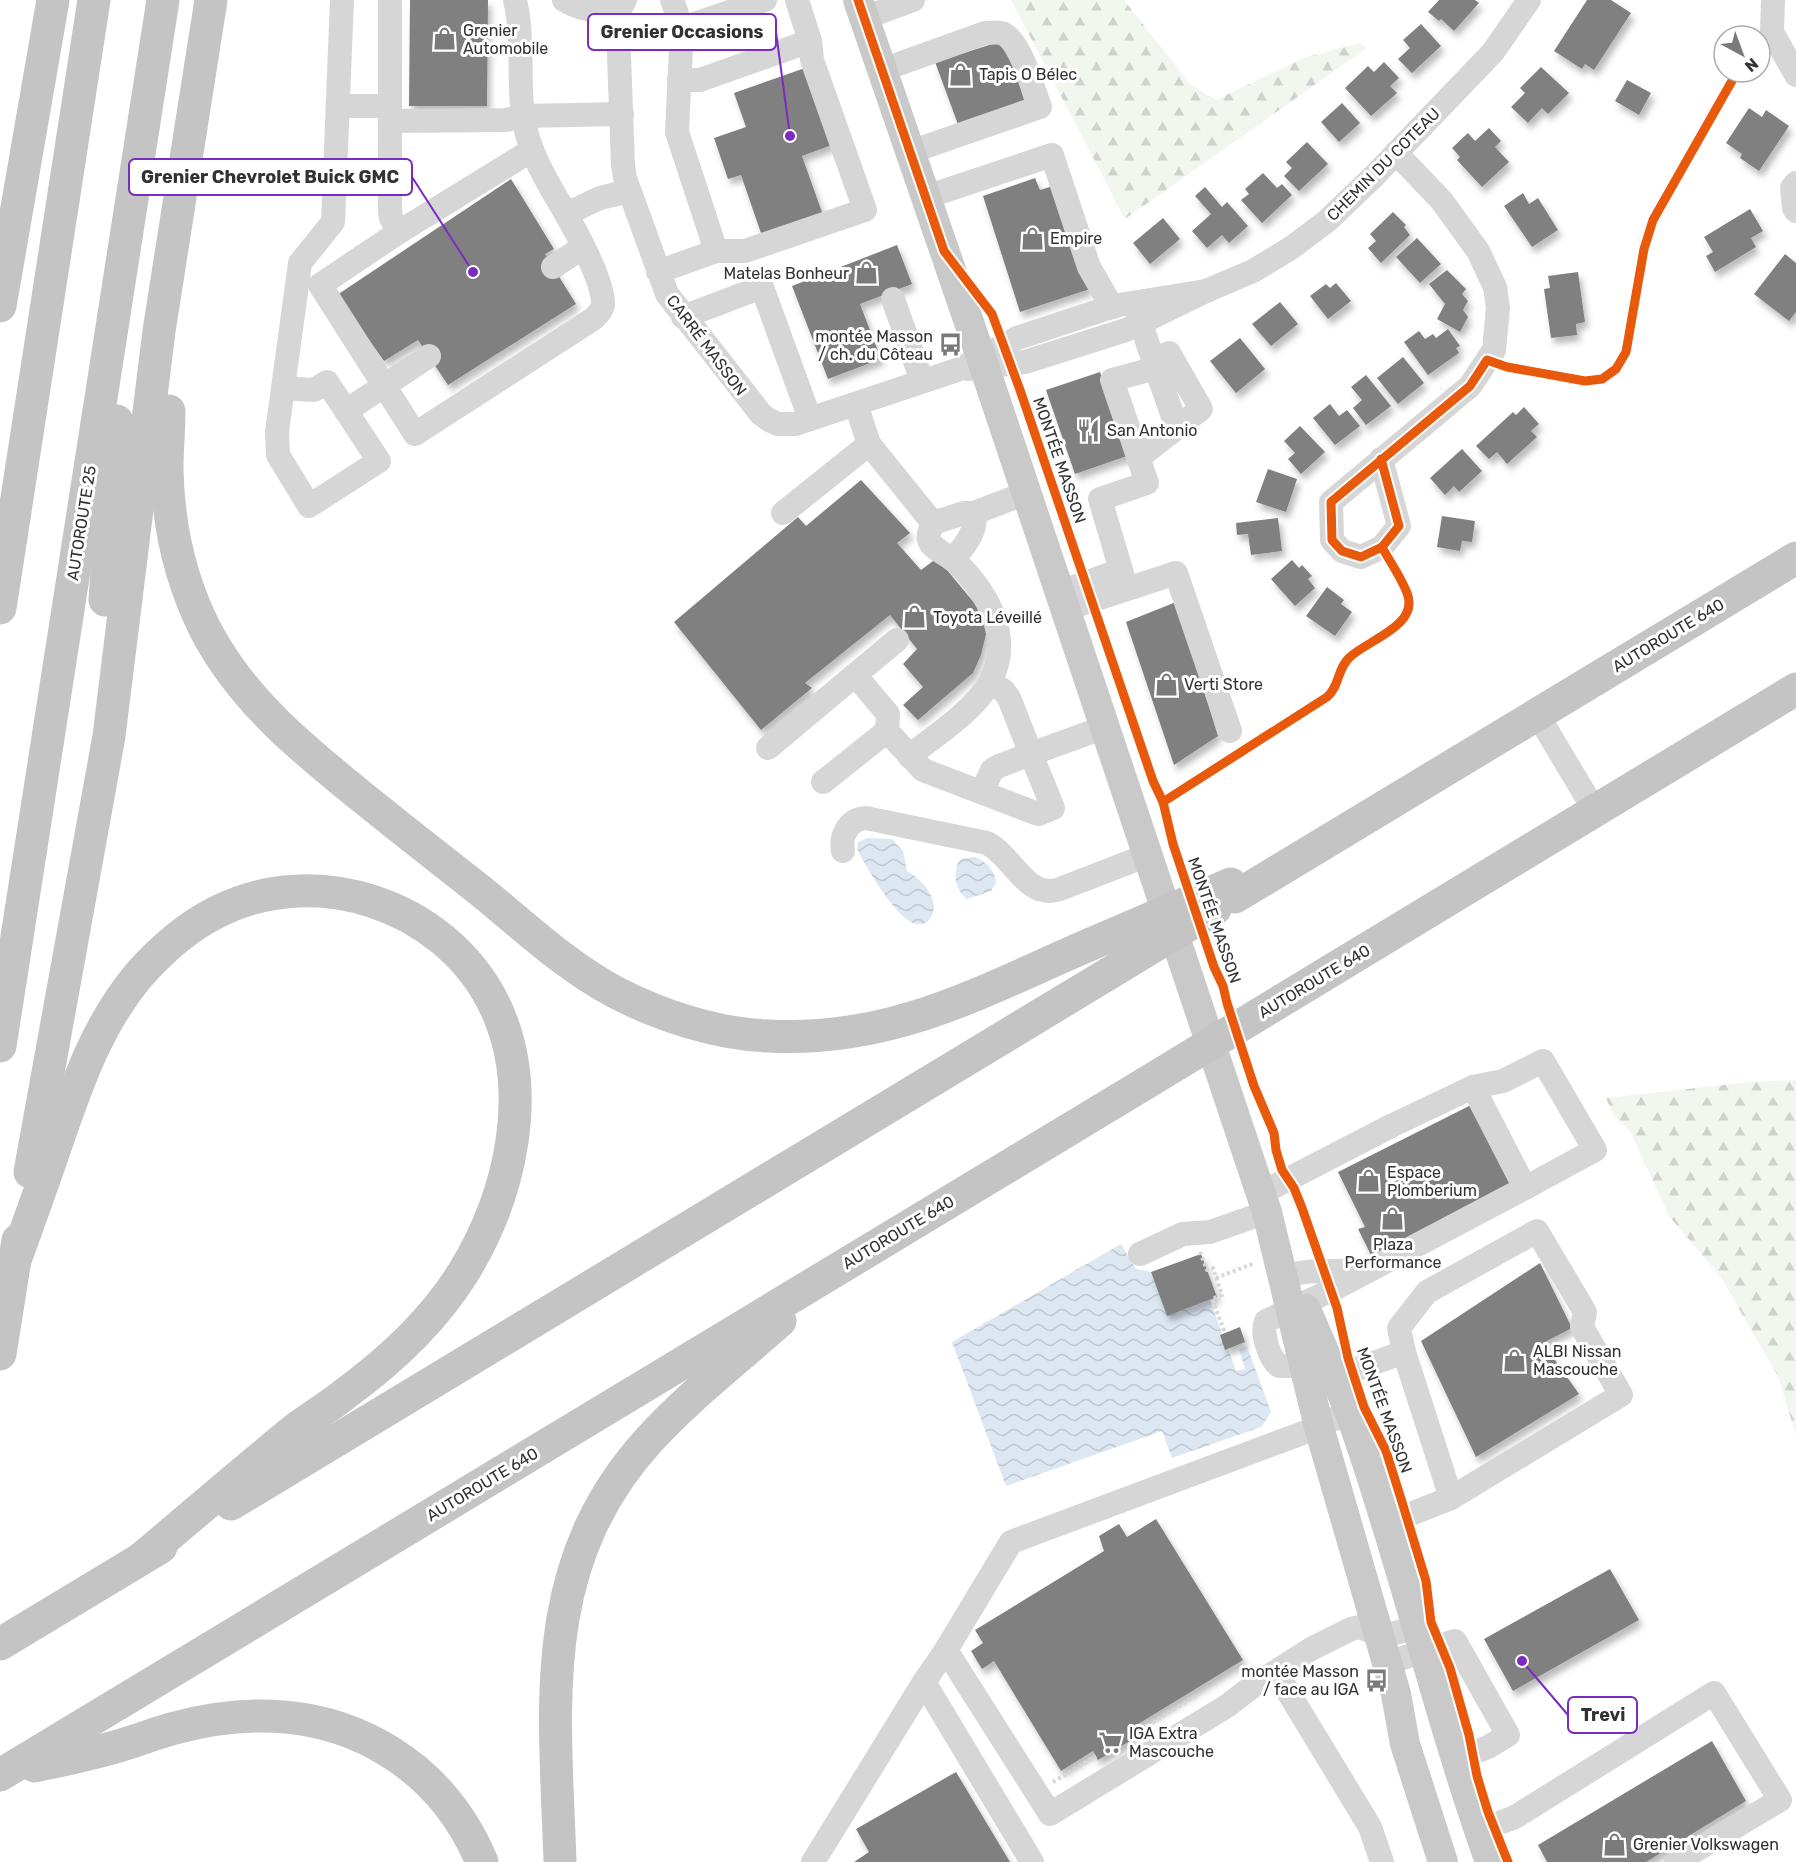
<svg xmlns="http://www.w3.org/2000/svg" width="1796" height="1862" font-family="Rubik,sans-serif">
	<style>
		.forest { fill: url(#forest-firs) }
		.water { fill: url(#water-waves) }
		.building { fill: #808080; filter: url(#shadow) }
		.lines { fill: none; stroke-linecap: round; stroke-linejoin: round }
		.path { stroke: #d6d6d6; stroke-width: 4; stroke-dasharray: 3 3; stroke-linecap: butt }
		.minor { stroke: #d6d6d6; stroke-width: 24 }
		.major { stroke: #c9c9c9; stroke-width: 30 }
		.highway { stroke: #c4c4c4; stroke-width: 33 }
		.highway-bridge { stroke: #c4c4c4; stroke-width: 33 }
		.cycleway-casing { stroke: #fff; stroke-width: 13 }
		.cycleway { stroke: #e8590c; stroke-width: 9 }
		.labels { text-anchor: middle; stroke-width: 6; stroke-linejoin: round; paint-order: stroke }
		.poi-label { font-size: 16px; fill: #323232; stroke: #fff; text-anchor: start }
		.street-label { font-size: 16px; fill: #323232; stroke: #fff }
		.leader { fill: none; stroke: #7b2cbf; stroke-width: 2 }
		.callout-dot { fill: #7b2cbf; stroke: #fff; stroke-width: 2 }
		.callout { fill: #fff; stroke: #7b2cbf; stroke-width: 2 }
		.callout-label { font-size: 18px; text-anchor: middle; font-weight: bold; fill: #323232 }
	</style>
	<defs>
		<pattern id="forest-firs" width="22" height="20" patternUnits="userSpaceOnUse" patternTransform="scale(1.5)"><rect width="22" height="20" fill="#f1f6ee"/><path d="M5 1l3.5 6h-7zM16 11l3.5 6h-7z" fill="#cfd3cd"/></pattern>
		<pattern id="water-waves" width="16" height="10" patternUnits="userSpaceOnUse" patternTransform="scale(1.5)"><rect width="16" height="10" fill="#dce7f2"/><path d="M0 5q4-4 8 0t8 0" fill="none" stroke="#bdc7d0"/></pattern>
		<filter id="shadow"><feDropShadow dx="3.5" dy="6" stdDeviation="3" flood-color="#0004"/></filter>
	</defs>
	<rect width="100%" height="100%" fill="#fff"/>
	<g class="forest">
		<polygon points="1011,0 1124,0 1191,85 1216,100 1306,57 1360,43 1367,48 1125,219"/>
		<polygon points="1796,1080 1796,1435 1778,1376 1720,1276 1669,1216 1630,1131 1613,1114 1606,1098 1750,1082"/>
	</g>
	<g class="water">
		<path d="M868,838l24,1 11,12 4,20c15,8 37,32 22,49 -4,4 -8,5 -13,4 -19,-4 -50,-57 -59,-75l1,-7z"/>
		<path d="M975,857c12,5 19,12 21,26l-5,8 -24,8c-12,-9 -15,-26 -7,-40z"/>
		<polygon points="1121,1244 1136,1269 1151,1272 1167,1315 1210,1300 1222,1334 1220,1335 1226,1350 1228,1349 1236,1371 1245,1369 1239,1349 1247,1346 1271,1412 1261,1427 1172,1458 1162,1431 1006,1486 952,1342"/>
	</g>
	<g class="building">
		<polygon points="410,0 488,0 487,106 409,106"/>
		<polygon points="1439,0 1475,0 1479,3 1454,31 1441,19 1439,21 1428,12"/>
		<polygon points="1587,0 1611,0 1631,13 1594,70 1585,64 1582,69 1554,51"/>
		<polygon points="1421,24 1441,46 1412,73 1398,59 1410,48 1403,40"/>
		<polygon points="1005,40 1025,103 959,127 935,62"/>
		<polygon points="1384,62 1399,78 1390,86 1397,93 1371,116 1345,88 1368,66 1374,72"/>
		<polygon points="1541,67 1569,93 1548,114 1542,108 1528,123 1511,107 1525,93 1520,88"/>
		<polygon points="805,68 832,145 802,156 823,215 762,236 741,175 728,179 714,138 746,127 734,93"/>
		<polygon points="1627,80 1651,93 1639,115 1615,101"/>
		<polygon points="1342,103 1360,123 1339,142 1321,122"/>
		<polygon points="1749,108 1762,117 1766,110 1789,126 1759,171 1740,158 1742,154 1726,143"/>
		<polygon points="1489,128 1501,141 1495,147 1509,162 1482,187 1457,160 1460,157 1452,148 1468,133 1475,141"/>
		<polygon points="1307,142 1328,164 1299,191 1284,176 1292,168 1286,162"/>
		<polygon points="1263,173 1277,188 1282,184 1292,195 1262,223 1241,200 1249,194 1245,189"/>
		<polygon points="1035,178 1040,190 1053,186 1090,289 1020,312 983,196"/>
		<polygon points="511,179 554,249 545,254 576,304 448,385 418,340 384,361 337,295"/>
		<polygon points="1205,187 1222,207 1227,202 1248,226 1229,243 1222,235 1207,248 1192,231 1211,214 1195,196"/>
		<polygon points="1523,193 1529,204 1538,198 1558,230 1532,247 1504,206"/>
		<polygon points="1750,209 1763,231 1751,238 1756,247 1715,272 1706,256 1713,252 1704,237"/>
		<polygon points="1393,212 1406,225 1404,227 1410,235 1381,263 1368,248 1376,241 1370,234"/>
		<polygon points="1163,218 1180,239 1150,264 1133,243"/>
		<polygon points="1417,238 1441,264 1420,283 1396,257"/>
		<polygon points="897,245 912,284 860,304 881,359 828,379 792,286"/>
		<polygon points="1785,254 1796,263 1796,312 1789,321 1754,294"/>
		<polygon points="1447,270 1466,289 1462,294 1468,301 1463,310 1468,317 1460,332 1437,319 1445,304 1429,284"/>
		<polygon points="1578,272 1585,322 1576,324 1577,335 1551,338 1544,289 1550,288 1548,276"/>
		<polygon points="1336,283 1351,301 1328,319 1310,296 1326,284 1330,288"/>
		<polygon points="1280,302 1298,324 1271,346 1252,324"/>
		<polygon points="1448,329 1460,346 1456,348 1459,353 1428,375 1404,342 1419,331 1425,339 1433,334 1436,338"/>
		<polygon points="1240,338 1265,369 1236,393 1210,361"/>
		<polygon points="1403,357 1424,383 1398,404 1377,378"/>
		<polygon points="1100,372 1130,455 1075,474 1046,390"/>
		<polygon points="1366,375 1391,406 1366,425 1353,408 1362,400 1351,387"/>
		<polygon points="1330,404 1339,416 1347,410 1360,426 1335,445 1313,418"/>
		<polygon points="1524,407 1539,424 1531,431 1537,437 1507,464 1497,452 1489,459 1476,446 1513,412 1516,415"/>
		<polygon points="1300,426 1325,452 1301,474 1288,459 1295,453 1284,441"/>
		<polygon points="1462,449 1482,471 1459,492 1454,486 1445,495 1430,478"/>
		<polygon points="1268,469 1297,479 1286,512 1256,502"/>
		<polygon points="861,480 910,533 897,543 921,570 937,558 976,605 987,630 981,655 973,673 918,720 903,705 923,687 903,664 917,649 890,615 805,683 812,688 761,730 674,622 798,517 806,526"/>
		<polygon points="1442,516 1475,521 1472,542 1462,541 1460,551 1437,547"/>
		<polygon points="1278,518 1282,551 1251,555 1248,534 1237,535 1236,523"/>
		<polygon points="1292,560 1299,568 1302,565 1312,576 1308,579 1315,588 1295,606 1271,579"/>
		<polygon points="1327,587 1344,600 1341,604 1352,612 1335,636 1306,616"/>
		<polygon points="1176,602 1218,736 1174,765 1126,622"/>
		<polygon points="1475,1103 1515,1183 1371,1255 1358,1229 1365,1227 1338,1172"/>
		<polygon points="1201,1254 1217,1297 1167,1316 1151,1272"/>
		<polygon points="1540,1263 1572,1328 1543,1343 1579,1394 1476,1457 1421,1341"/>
		<polygon points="1240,1327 1245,1342 1225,1350 1220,1335"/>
		<polygon points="1156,1519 1243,1660 1130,1729 1135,1738 1098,1760 1093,1751 1061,1771 994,1661 982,1669 971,1651 983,1643 975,1630 1104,1551 1099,1536 1119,1524 1127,1537"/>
		<polygon points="1610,1569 1639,1620 1513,1691 1484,1639"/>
		<polygon points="1712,1741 1746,1801 1646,1862 1547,1862 1538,1845"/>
		<polygon points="956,1772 1010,1862 854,1862 869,1852 856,1829"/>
	</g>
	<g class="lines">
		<g class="path">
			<polyline points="1200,1252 1207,1270 1213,1268 1222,1295 1212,1299 1225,1333"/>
			<polyline points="1216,1278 1255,1263"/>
			<polyline points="1132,1735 1199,1694"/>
			<polyline points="1053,1782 1096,1756"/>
		</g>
		<g class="minor">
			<polyline points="390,0 390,210 391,218 399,232"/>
			<path d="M515,0c9,38 3,78 8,116 5,36 25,67 43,98l34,-16 29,-7"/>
			<path d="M564,0c17,11 36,11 56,13"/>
			<polyline points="625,0 620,9 618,29 623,165 625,178 667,294 761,414 769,420 778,424 795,424 957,370 1017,338 1102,310 1119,305 1206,291"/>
			<polyline points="672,0 682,28 765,0"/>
			<polyline points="1773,0 1772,32 1796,75"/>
			<polyline points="864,18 913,0"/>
			<path d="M882,70l103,-37c6,0 13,-2 19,1 17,9 29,55 36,73l-130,45"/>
			<polyline points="679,80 700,80 810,41 797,0"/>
			<polyline points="338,106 390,106"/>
			<polyline points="390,121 506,120 523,116 622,114"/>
			<path d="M532,150l-133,82 -79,53 95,149 178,-115c5,-5 10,-9 10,-16 0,-22 -26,-70 -37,-89"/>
			<polyline points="1796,183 1792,188 1794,208 1796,211"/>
			<polyline points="926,197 1052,155 1089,267 1112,307"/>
			<polyline points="716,251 745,251 865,210 812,60 810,41"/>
			<polyline points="553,267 583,247"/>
			<polyline points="658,272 716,251 677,132 682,28"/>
			<polyline points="893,299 922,381"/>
			<polyline points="683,317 762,287 810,419"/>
			<polyline points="1156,368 1177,428"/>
			<polyline points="968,369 1025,362 1126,330 1206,291 1253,271 1291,248 1327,221 1375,175 1493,52 1529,0"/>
			<polyline points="283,388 314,390 327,382 379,461 309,506 278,455 277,432 300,263 333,222 342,0"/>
			<polyline points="346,411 429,356"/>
			<polyline points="869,444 933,523 964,513 974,513 1026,493"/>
			<polyline points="1138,458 1201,409 1169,353 1153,360"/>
			<polyline points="1381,459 1399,526 1382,547 1361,557 1342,551 1332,540 1331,502 1470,386 1494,350 1498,308 1495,287 1478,251 1442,201 1396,153"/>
			<polyline points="783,513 869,444 856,404"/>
			<path d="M953,560c11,-14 25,-29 21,-47"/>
			<polyline points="1121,570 1100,499 1147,483 1112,380 1156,368 1136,309"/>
			<polyline points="1060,592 1121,570 1125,584"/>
			<polyline points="1066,609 1176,573 1230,731"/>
			<polyline points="855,675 897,640"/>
			<polyline points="990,683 1003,690 1009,698 1031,754 1105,727"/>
			<polyline points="1537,714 1595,811"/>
			<polyline points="768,748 855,675 888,714 887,731"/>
			<path d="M909,756c25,-19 66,-46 81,-74 23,-43 -1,-88 -33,-119 -7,-7 -19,-11 -26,-19 -5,-7 -1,-14 2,-21"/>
			<polyline points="823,782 887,731 923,770 1038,814 1053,808 1031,754 999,766 992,770 982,792"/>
			<path d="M843,851c-3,-16 6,-32 23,-33l121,25c26,13 40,58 73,46l88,-34"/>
			<polyline points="1473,1087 1503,1081 1543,1061 1595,1150 1525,1188"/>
			<path d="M1260,1191l15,-5 116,-60 82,-39 52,101 -191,101 -68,32c-5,12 3,37 13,45h11l29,-9"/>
			<polyline points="1140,1254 1183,1234 1210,1232 1267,1212"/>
			<path d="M1283,1277c28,-10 53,-3 81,-8"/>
			<polyline points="1404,1352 1399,1328 1427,1292 1537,1231 1585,1312 1582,1327 1621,1395 1451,1498"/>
			<polyline points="1319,1383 1404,1352 1451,1498 1386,1524"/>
			<polyline points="946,1650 1050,1814 1227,1706 1253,1686 1311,1649 1351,1629 1360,1627 1379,1635 1386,1635 1416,1628"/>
			<polyline points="1387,1663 1455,1641 1508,1735 1488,1747 1456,1760"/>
			<polyline points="1276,1672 1370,1827 1382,1862"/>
			<polyline points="924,1682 1032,1862"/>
			<polyline points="1478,1831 1515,1817 1714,1693 1780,1800 1676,1862"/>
			<polyline points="813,1862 924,1682 946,1650 1011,1542 1319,1427 1328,1421 1349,1414"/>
		</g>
		<g class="major">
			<polyline points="858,0 981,357 1267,1212 1319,1427 1396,1694 1405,1744 1443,1862"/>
			<path d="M1306,1309c16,39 35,78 49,118 50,144 84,292 135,435"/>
		</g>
		<g class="highway">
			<polyline points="0,306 53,0"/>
			<path d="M169,411c0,19 -2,38 -2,58 1,55 13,110 38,160 37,72 100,122 162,172 36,29 73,58 110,87 45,36 87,77 138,104 46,24 102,42 153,44 124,7 214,-45 323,-92"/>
			<polyline points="105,600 117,421"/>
			<polyline points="0,608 94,0"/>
			<polyline points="1235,897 1796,558"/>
			<polyline points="1276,1004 1796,689"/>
			<polyline points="0,1046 163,0"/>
			<polyline points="30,1172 109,736 159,331 211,0"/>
			<path d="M14,1263c15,-41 30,-83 44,-124 20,-58 40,-115 80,-163 22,-25 49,-49 79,-64 98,-50 226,-8 276,90 43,86 18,193 -30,271 -30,48 -72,87 -117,120 -17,14 -36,25 -53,38 -51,42 -101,85 -151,127"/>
			<polyline points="0,1354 18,1240"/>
			<polyline points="231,1504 1108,974"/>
			<polyline points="0,1644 161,1547"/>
			<path d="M35,1766c31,-7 63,-13 93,-23 16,-5 31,-11 47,-15 74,-20 150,-17 215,24 42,26 73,65 92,110"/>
			<polyline points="0,1775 1146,1083"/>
			<path d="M560,1862c-5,-154 -25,-297 89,-422 39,-43 87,-80 131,-119"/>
		</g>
		<g class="highway-bridge">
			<polyline points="1091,944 1231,884"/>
			<polyline points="1108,974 1215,909"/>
			<polyline points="1146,1083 1276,1004"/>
		</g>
		<defs>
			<g id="cycleway">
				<polyline points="858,0 944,251 992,314 1020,390 1153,781 1163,802 1173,844 1214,967 1223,986 1227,1003 1254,1086 1274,1133 1276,1150 1282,1170 1294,1188 1302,1208 1337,1308 1348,1358 1364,1407 1386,1451 1402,1502 1426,1581 1431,1622 1450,1668 1469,1735 1477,1776 1488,1812 1508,1862"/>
				<polyline points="1381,459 1399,526 1382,547 1361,557 1342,551 1332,540 1331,502 1470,386 1487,360 1507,367 1585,381 1602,379 1616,369 1626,352 1644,249 1653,220 1737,72"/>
				<path d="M1163,802l164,-105c13,-11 10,-29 23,-40 18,-17 70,-32 57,-64 -6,-16 -17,-31 -25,-46"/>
			</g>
		</defs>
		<use href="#cycleway" class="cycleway-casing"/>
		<use href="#cycleway" class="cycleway"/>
	</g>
	<defs>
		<symbol id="shop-bare" viewBox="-9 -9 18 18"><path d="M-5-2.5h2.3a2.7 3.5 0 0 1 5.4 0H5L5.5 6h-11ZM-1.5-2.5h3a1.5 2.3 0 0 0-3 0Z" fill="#7a7a7a" stroke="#fff" stroke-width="2.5" paint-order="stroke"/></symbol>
		<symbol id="bus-bare" viewBox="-9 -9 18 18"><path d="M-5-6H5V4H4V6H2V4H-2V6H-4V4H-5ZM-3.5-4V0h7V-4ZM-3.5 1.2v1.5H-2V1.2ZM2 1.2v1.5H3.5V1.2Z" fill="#7a7a7a" stroke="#fff" stroke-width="2.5" paint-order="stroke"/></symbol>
		<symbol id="restaurant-bare" viewBox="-9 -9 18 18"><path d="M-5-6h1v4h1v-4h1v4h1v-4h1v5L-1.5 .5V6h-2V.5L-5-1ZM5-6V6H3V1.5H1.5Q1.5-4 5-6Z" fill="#7a7a7a" stroke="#fff" stroke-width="2.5" paint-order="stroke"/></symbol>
		<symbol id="supermarket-bare" viewBox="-9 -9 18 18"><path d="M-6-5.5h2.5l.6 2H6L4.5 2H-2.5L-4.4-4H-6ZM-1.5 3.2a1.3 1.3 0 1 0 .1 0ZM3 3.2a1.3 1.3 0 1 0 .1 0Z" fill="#7a7a7a" stroke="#fff" stroke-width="2.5" paint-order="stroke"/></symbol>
	</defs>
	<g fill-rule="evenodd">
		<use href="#shop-bare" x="428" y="22" width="33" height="33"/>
		<use href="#shop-bare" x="944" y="58" width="33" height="33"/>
		<use href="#shop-bare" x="1016" y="222" width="33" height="33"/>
		<use href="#shop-bare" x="850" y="256" width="33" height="33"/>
		<use href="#bus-bare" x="934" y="328" width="33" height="33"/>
		<use href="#restaurant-bare" x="1072" y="414" width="33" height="33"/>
		<use href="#shop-bare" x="898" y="600" width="33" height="33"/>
		<use href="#shop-bare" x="1150" y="668" width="33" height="33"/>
		<use href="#shop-bare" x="1352" y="1164" width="33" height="33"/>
		<use href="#shop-bare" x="1376" y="1202" width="33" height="33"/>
		<use href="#shop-bare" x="1498" y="1344" width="33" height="33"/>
		<use href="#bus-bare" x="1360" y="1664" width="33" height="33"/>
		<use href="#supermarket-bare" x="1094" y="1726" width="33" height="33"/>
		<use href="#shop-bare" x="1598" y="1828" width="33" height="33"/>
	</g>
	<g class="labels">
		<g class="poi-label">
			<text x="463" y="36">Grenier<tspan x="463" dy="18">Automobile</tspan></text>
			<text x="979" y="80">Tapis O Bélec</text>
			<text x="1050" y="244">Empire</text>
			<text x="849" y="279" text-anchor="end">Matelas Bonheur</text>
			<text x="933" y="342" text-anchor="end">montée Masson<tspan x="933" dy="18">/ ch. du Côteau</tspan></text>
			<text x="1107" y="436">San Antonio</text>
			<text x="933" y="623">Toyota Léveillé</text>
			<text x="1184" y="690">Verti Store</text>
			<text x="1387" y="1178">Espace<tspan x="1387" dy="18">Plomberium</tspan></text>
			<text x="1393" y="1250" text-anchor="middle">Plaza<tspan x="1393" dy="18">Performance</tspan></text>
			<text x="1533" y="1357">ALBI Nissan<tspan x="1533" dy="18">Mascouche</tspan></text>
			<text x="1359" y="1677" text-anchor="end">montée Masson<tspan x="1359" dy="18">/ face au IGA</tspan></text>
			<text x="1129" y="1739">IGA Extra<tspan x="1129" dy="18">Mascouche</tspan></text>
			<text x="1633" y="1850">Grenier Volkswagen</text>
		</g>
		<g class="street-label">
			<text transform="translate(1383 164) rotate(-45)" y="6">CHEMIN DU COTEAU</text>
			<text transform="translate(707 345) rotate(53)" y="6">CARRÉ MASSON</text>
			<text transform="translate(1060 460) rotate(71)" y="6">MONTÉE MASSON</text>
			<text transform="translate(81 523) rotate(-81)" y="6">AUTOROUTE 25</text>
			<text transform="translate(1668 635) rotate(-31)" y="6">AUTOROUTE 640</text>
			<text transform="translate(1215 920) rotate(71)" y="6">MONTÉE MASSON</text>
			<text transform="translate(1314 981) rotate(-31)" y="6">AUTOROUTE 640</text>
			<text transform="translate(898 1232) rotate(-31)" y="6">AUTOROUTE 640</text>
			<text transform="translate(1385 1410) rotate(70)" y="6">MONTÉE MASSON</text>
			<text transform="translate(482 1484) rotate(-31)" y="6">AUTOROUTE 640</text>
		</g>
	</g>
	<path class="leader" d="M790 136L776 32M473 272L412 177M1522 1661L1568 1715"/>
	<g class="callout-dot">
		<circle cx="790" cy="136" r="6"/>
		<circle cx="473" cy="272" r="6"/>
		<circle cx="1522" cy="1661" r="6"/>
	</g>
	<g class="callout">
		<rect x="588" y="14" width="188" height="36" rx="6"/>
		<rect x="129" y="159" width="283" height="36" rx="6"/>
		<rect x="1568" y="1697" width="69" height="36" rx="6"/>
	</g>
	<g class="callout-label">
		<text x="682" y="38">Grenier Occasions</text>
		<text x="270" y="183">Grenier Chevrolet Buick GMC</text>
		<text x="1603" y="1721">Trevi</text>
	</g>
	<g transform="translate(1742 54) rotate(139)"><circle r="28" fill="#ffffff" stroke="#adadad" stroke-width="1.5"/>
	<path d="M0-4.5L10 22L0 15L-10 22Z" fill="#7a7a7a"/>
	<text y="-9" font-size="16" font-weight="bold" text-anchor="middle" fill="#323232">N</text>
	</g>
</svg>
